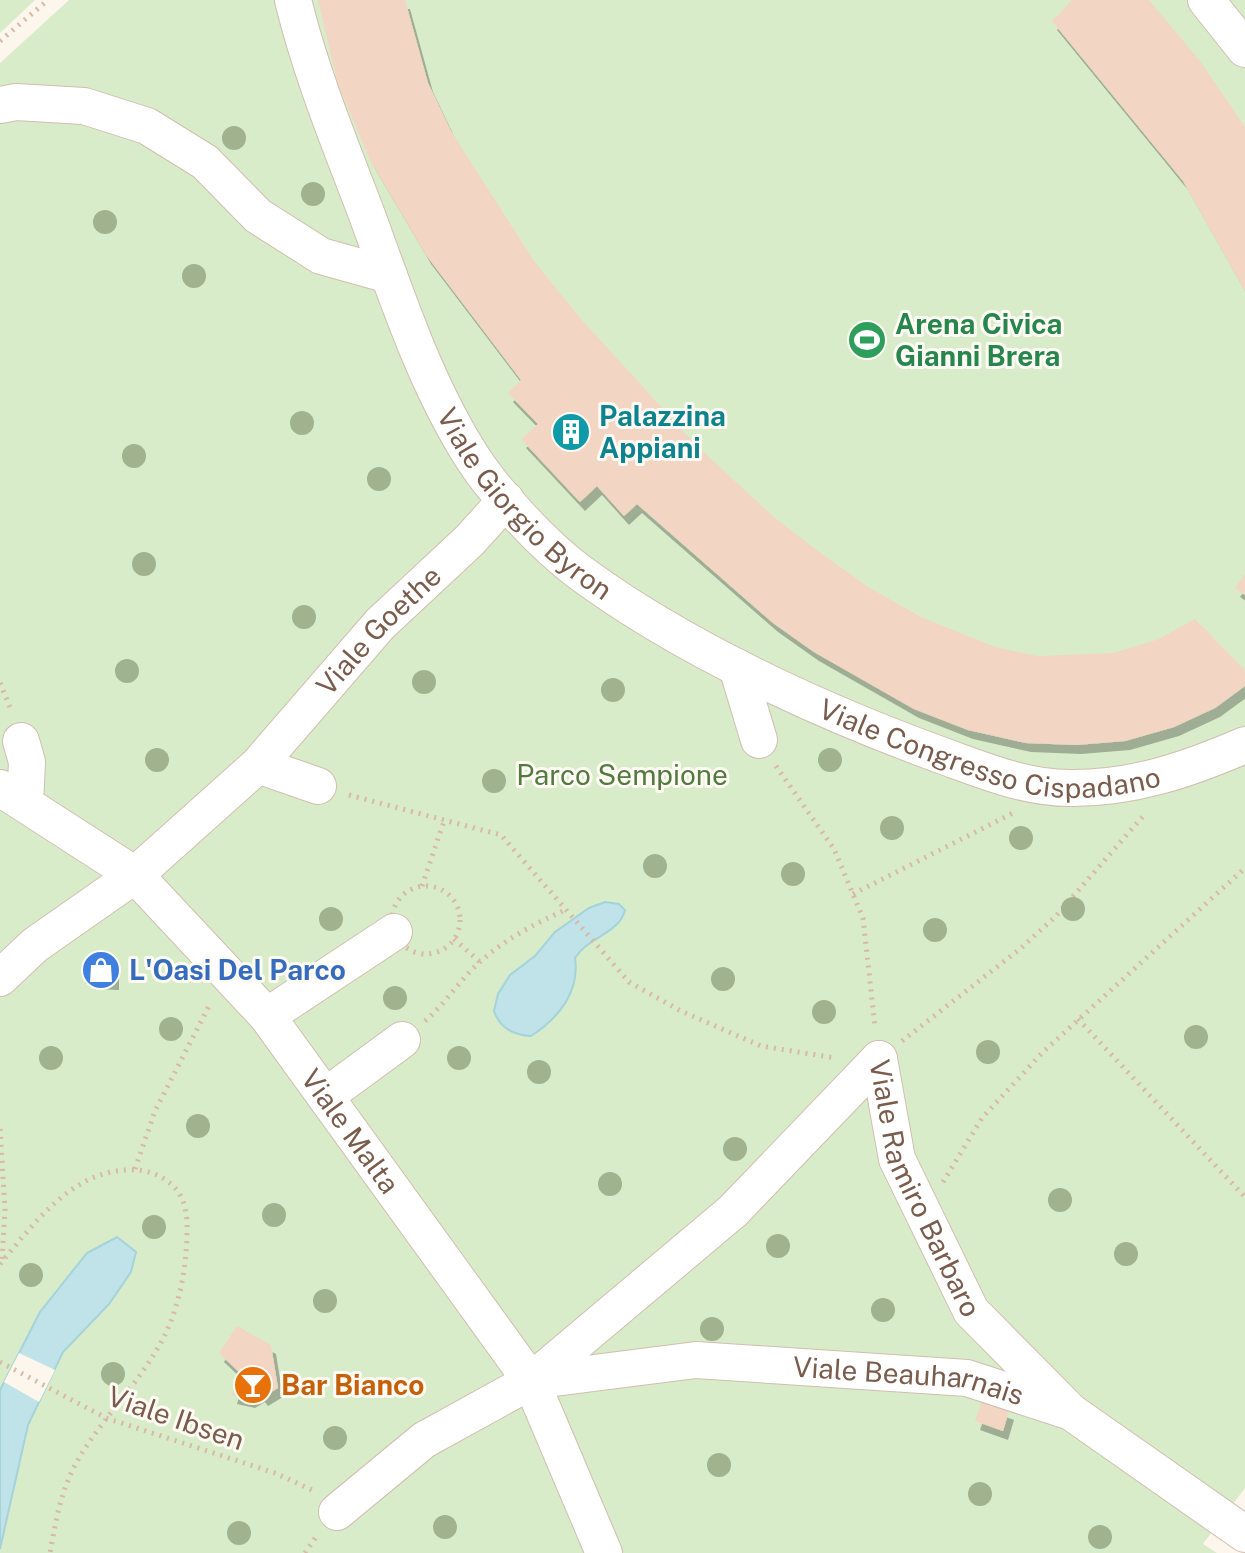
<svg xmlns="http://www.w3.org/2000/svg" width="1245" height="1553" font-family="'Public Sans',sans-serif">
	<style>
		.green { fill: #d8ecc9 }
		.water { fill: #bfe3e8; stroke: #a5d3da; stroke-width: 2 }
		.pier { fill: #fdf6ec }
		.building { fill: #f3d5c3; filter: url(#shadow) }
		.lines { fill: none; stroke-linecap: round; stroke-linejoin: round }
		.minor-casing { stroke: #d1beb0; stroke-width: 38 }
		.path { stroke: #d9b8a5; stroke-width: 5; stroke-dasharray: 2 6; stroke-linecap: butt }
		.minor { stroke: #fff; stroke-width: 36 }
		.tree { fill: #a0b28e }
		.labels { text-anchor: middle; stroke-width: 6; stroke-linejoin: round; paint-order: stroke }
		.leisure-label { font-size: 28px; font-weight: bold; fill: #27864d; stroke: #fffaf3; text-anchor: start }
		.culture-label { font-size: 28px; font-weight: bold; fill: #0d838f; stroke: #fffaf3; text-anchor: start }
		.street-label { font-size: 28px; fill: #7a5c4d; stroke: #fffaf3 }
		.park-label { font-size: 28px; fill: #537a41; stroke: #fffaf3 }
		.shop-label { font-size: 28px; font-weight: bold; fill: #366cbe; stroke: #fffaf3; text-anchor: start }
		.food-label { font-size: 28px; font-weight: bold; fill: #c56008; stroke: #fffaf3; text-anchor: start }
	</style>
	<defs>
		<filter id="shadow"><feDropShadow dx="5" dy="9" stdDeviation="0" flood-color="#0004"/></filter>
	</defs>
	<rect width="100%" height="100%" fill="#fdf6ec"/>
	<g class="green">
		<polygon points="0,0 35,0 0,33"/>
		<polygon points="69,0 1245,0 1245,1488 1203,1544 1217,1553 0,1553 0,63"/>
	</g>
	<g class="water">
		<path d="M605,902l14,2 6,6c-5,23 -37,27 -50,48 5,33 -16,60 -44,78 -17,-1 -31,-7 -37,-25l4,-17 12,-19 25,-19 20,-24 34,-24z"/>
		<polygon points="117,1237 136,1252 131,1272 109,1304 63,1352 28,1425 0,1549 0,1390 40,1312 87,1253"/>
	</g>
	<polygon class="pier" points="19,1353 55,1370 39,1402 4,1382"/>
	<g class="building">
		<polygon points="318,0 405,0 428,83 451,131 534,261 580,318 696,445 775,518 818,551 868,587 921,617 995,647 1037,656 1114,653 1159,639 1195,619 1245,670 1245,686 1215,708 1174,727 1125,741 1076,745 1026,743 968,730 914,709 814,652 773,623 637,504 624,516 597,486 580,502 521,439 538,424 508,393 521,380 426,255 370,160 338,84"/>
		<polygon points="1072,0 1149,0 1200,61 1245,127 1245,291 1183,181 1052,21"/>
		<polygon points="1245,574 1245,595 1235,588"/>
		<polygon points="90,955 114,955 114,981 89,980"/>
		<polygon points="237,1326 271,1345 278,1388 263,1397 260,1393 250,1399 232,1395 239,1372 219,1353"/>
		<polygon points="982,1401 1009,1411 1003,1431 975,1421"/>
	</g>
	<g class="lines">
		<defs>
			<g id="minor">
				<path id="s1" d="M293,0c18,74 47,144 74,215 29,79 56,162 100,234 23,39 75,95 111,122 105,78 246,142 368,186 41,15 83,32 127,31 62,0 116,-19 172,-43"/>
				<polyline points="1206,0 1245,49"/>
				<polyline points="0,105 16,102 84,106 147,126 205,162 258,216 321,256 389,275"/>
				<polyline points="737,667 759,740"/>
				<polyline points="21,741 27,762 25,803"/>
				<polyline points="258,765 318,786"/>
				<path id="s2" d="M0,788l135,87 132,141 264,365 73,172"/>
				<path id="s3" d="M0,978l35,-33 100,-70 123,-110 122,-141 90,-84 36,-40"/>
				<polyline points="267,1016 394,932"/>
				<path id="s4" d="M879,1059l18,100 74,152 96,97"/>
				<polyline points="327,1095 402,1040"/>
				<path id="s5" d="M531,1381l165,-21 271,18 104,34 174,122"/>
				<polyline points="337,1512 424,1440 531,1381 733,1211 879,1059"/>
			</g>
		</defs>
		<use href="#minor" class="minor-casing"/>
		<g class="path">
			<polyline points="0,41 48,0"/>
			<polyline points="0,683 12,712"/>
			<polyline points="776,766 834,849 863,918 875,1027"/>
			<polyline points="349,795 501,835 629,982 681,1011 761,1046 835,1058"/>
			<polyline points="422,886 445,818"/>
			<circle cx="426" cy="920" r="34"/>
			<polyline points="853,894 1013,813"/>
			<polyline points="454,939 480,962"/>
			<polyline points="1078,1019 1245,1197"/>
			<path d="M425,1021c21,-18 36,-43 57,-61 24,-21 52,-36 81,-49"/>
			<polyline points="902,1041 1020,949 1055,917 1145,814"/>
			<polyline points="0,1129 5,1209 2,1261"/>
			<polyline points="135,1169 155,1111 210,1004"/>
			<polyline points="943,1182 982,1118 1043,1052 1245,868"/>
			<path d="M0,1264c27,-32 53,-68 92,-86 24,-10 54,-13 75,3 18,12 21,33 20,54 -1,39 -10,83 -31,116 -25,42 -62,76 -84,120 -12,25 -17,54 -22,82"/>
			<polyline points="0,1362 106,1418 275,1473 312,1490"/>
			<polyline points="305,1553 316,1537"/>
		</g>
		<use href="#minor" class="minor"/>
	</g>
	<g class="tree">
		<circle cx="234" cy="138" r="12"/>
		<circle cx="313" cy="194" r="12"/>
		<circle cx="105" cy="222" r="12"/>
		<circle cx="194" cy="276" r="12"/>
		<circle cx="302" cy="423" r="12"/>
		<circle cx="134" cy="456" r="12"/>
		<circle cx="379" cy="479" r="12"/>
		<circle cx="144" cy="564" r="12"/>
		<circle cx="304" cy="617" r="12"/>
		<circle cx="127" cy="671" r="12"/>
		<circle cx="424" cy="682" r="12"/>
		<circle cx="613" cy="690" r="12"/>
		<circle cx="157" cy="760" r="12"/>
		<circle cx="830" cy="760" r="12"/>
		<circle cx="494" cy="781" r="12"/>
		<circle cx="892" cy="828" r="12"/>
		<circle cx="1021" cy="838" r="12"/>
		<circle cx="655" cy="866" r="12"/>
		<circle cx="793" cy="874" r="12"/>
		<circle cx="1073" cy="909" r="12"/>
		<circle cx="331" cy="919" r="12"/>
		<circle cx="935" cy="930" r="12"/>
		<circle cx="723" cy="979" r="12"/>
		<circle cx="395" cy="998" r="12"/>
		<circle cx="824" cy="1012" r="12"/>
		<circle cx="171" cy="1029" r="12"/>
		<circle cx="1196" cy="1037" r="12"/>
		<circle cx="988" cy="1052" r="12"/>
		<circle cx="51" cy="1058" r="12"/>
		<circle cx="459" cy="1058" r="12"/>
		<circle cx="539" cy="1072" r="12"/>
		<circle cx="198" cy="1126" r="12"/>
		<circle cx="735" cy="1149" r="12"/>
		<circle cx="610" cy="1184" r="12"/>
		<circle cx="1060" cy="1200" r="12"/>
		<circle cx="274" cy="1215" r="12"/>
		<circle cx="154" cy="1227" r="12"/>
		<circle cx="778" cy="1246" r="12"/>
		<circle cx="1126" cy="1254" r="12"/>
		<circle cx="31" cy="1275" r="12"/>
		<circle cx="325" cy="1301" r="12"/>
		<circle cx="883" cy="1310" r="12"/>
		<circle cx="712" cy="1329" r="12"/>
		<circle cx="113" cy="1374" r="12"/>
		<circle cx="335" cy="1438" r="12"/>
		<circle cx="719" cy="1465" r="12"/>
		<circle cx="980" cy="1494" r="12"/>
		<circle cx="445" cy="1527" r="12"/>
		<circle cx="239" cy="1533" r="12"/>
		<circle cx="1100" cy="1537" r="12"/>
	</g>
	<defs>
		<symbol id="stadium-disc" viewBox="-11 -11 22 22"><circle r="9.5" fill="#2e9e5b" stroke="#fffaf3"/><path d="M0-5a6.5 5 0 1 0 0 10a6.5 5 0 1 0 0-10ZM-3.5-1.8h7v3.6h-7Z" fill="#fff"/></symbol>
		<symbol id="building-disc" viewBox="-11 -11 22 22"><circle r="9.5" fill="#0f9aa8" stroke="#fffaf3"/><path d="M-4-6H4V6H1V3H-1V6H-4ZM-2.5-4.3h1.7v1.8h-1.7ZM.8-4.3h1.7v1.8H.8ZM-2.5-1h1.7V.8h-1.7ZM.8-1h1.7V.8H.8Z" fill="#fff"/></symbol>
		<symbol id="shop-disc" viewBox="-11 -11 22 22"><circle r="9.5" fill="#3f7fe0" stroke="#fffaf3"/><path d="M-5-2.5h2.3a2.7 3.5 0 0 1 5.4 0H5L5.5 6h-11ZM-1.5-2.5h3a1.5 2.3 0 0 0-3 0Z" fill="#fff"/></symbol>
		<symbol id="bar-disc" viewBox="-11 -11 22 22"><circle r="9.5" fill="#e8710a" stroke="#fffaf3"/><path d="M-6-5H6L.8 .8V4.5H3.5V6h-7V4.5H-.8V.8Z" fill="#fff"/></symbol>
	</defs>
	<g fill-rule="evenodd">
		<use href="#stadium-disc" x="845" y="318" width="44" height="44"/>
		<use href="#building-disc" x="549" y="410" width="44" height="44"/>
		<use href="#shop-disc" x="79" y="948" width="44" height="44"/>
		<use href="#bar-disc" x="231" y="1363" width="44" height="44"/>
	</g>
	<g class="labels">
		<g class="leisure-label">
			<text x="895" y="334">Arena Civica<tspan x="895" dy="32">Gianni Brera</tspan></text>
		</g>
		<g class="culture-label">
			<text x="599" y="426">Palazzina<tspan x="599" dy="32">Appiani</tspan></text>
		</g>
		<g class="street-label">
			<text dy="10" stroke="none"><textPath href="#s1" startOffset="562">Viale Giorgio Byron</textPath></text>
			<text dy="10" stroke="none"><textPath href="#s3" startOffset="516">Viale Goethe</textPath></text>
			<text dy="10" stroke="none"><textPath href="#s1" startOffset="1104">Viale Congresso Cispadano</textPath></text>
			<text dy="10" stroke="none"><textPath href="#s2" startOffset="496">Viale Malta</textPath></text>
			<text dy="10" stroke="none"><textPath href="#s4" startOffset="138">Viale Ramiro Barbaro</textPath></text>
			<text dy="10" stroke="none"><textPath href="#s5" startOffset="380">Viale Beauharnais</textPath></text>
			<text transform="translate(176 1418) rotate(19)" y="10">Viale Ibsen</text>
		</g>
		<g class="park-label">
			<text x="622" y="785">Parco Sempione</text>
		</g>
		<g class="shop-label">
			<text x="129" y="980">L'Oasi Del Parco</text>
		</g>
		<g class="food-label">
			<text x="281" y="1395">Bar Bianco</text>
		</g>
	</g>
</svg>
